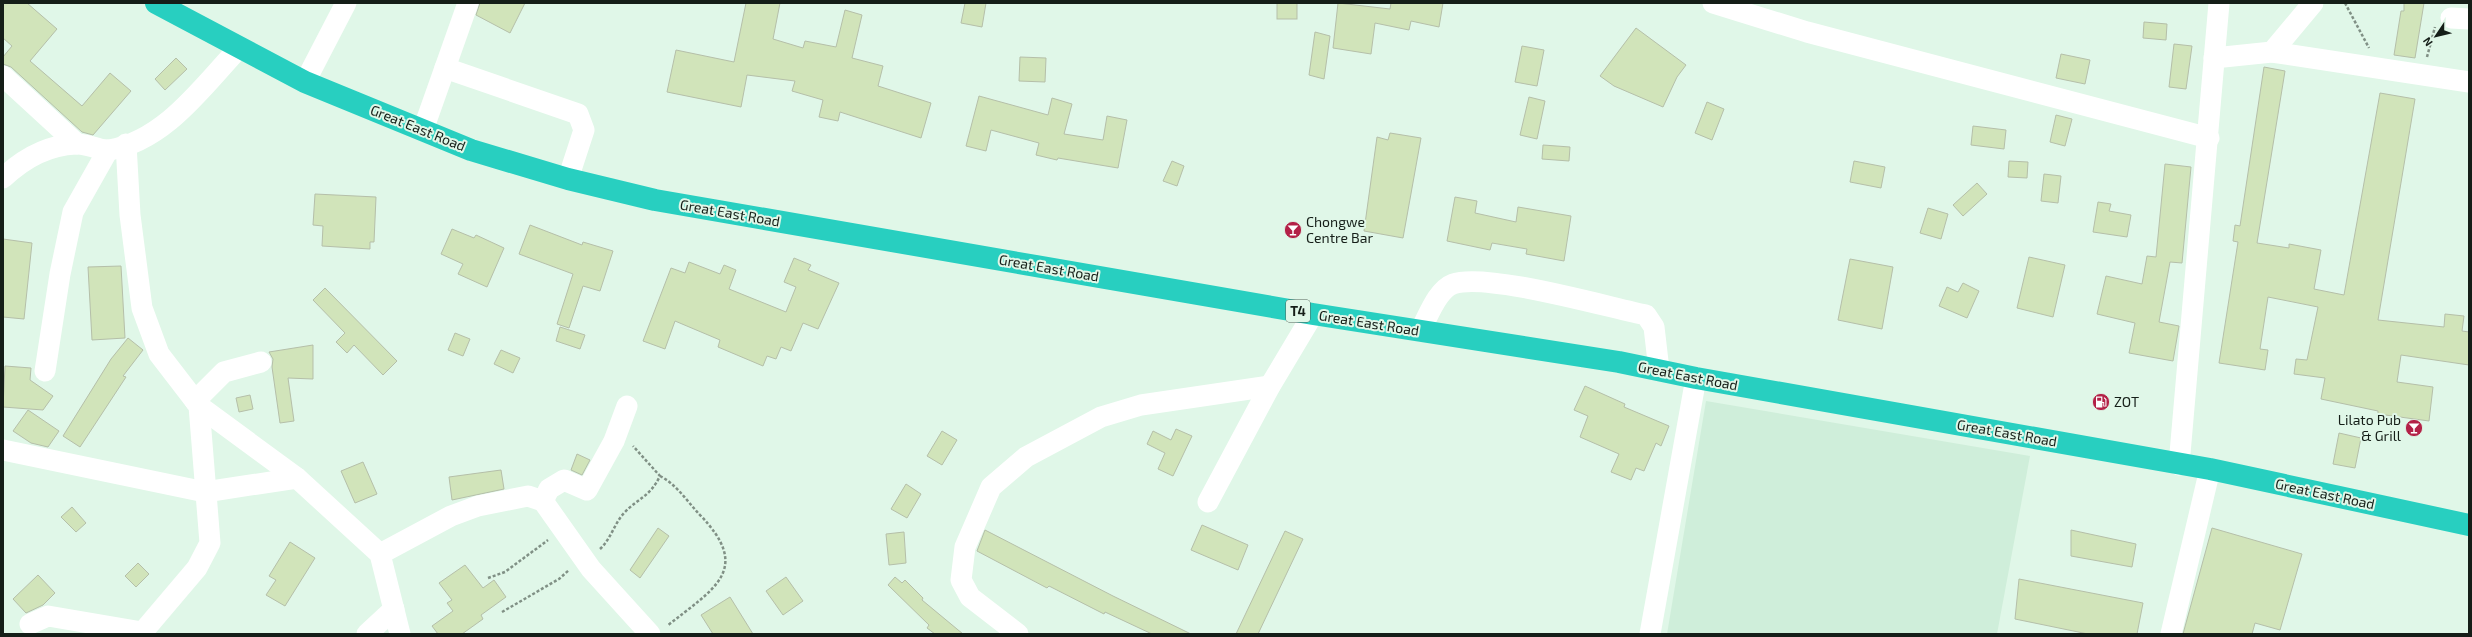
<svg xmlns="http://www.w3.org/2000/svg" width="2472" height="637" font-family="'Exo 2',sans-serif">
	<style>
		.built { fill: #cfeeda }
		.building { fill: #d1e4ba; stroke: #b5bfa9 }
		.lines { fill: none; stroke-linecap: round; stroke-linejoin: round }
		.path { stroke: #809085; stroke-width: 2.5; stroke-dasharray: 3 2; stroke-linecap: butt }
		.minor { stroke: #fff; stroke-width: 21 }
		.highway { stroke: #28cfc0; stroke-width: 22 }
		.labels { text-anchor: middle; stroke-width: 4; stroke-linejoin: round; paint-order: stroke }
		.shield { fill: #e0f7e8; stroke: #525f56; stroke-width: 1 }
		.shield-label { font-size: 13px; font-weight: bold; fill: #151e18 }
		.street-label { font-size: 14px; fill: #151e18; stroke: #e0f7e8 }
		.poi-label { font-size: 14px; fill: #151e18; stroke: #e0f7e8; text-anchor: start }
	</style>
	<rect width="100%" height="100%" fill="#e0f7e8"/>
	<polygon class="built" points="1706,401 2030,456 1997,634 1667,634"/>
	<g class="building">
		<polygon points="3,3 27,3 57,29 30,61 82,106 110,73 131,91 93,135 82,132 11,67 3,64 3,57 12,46 3,38"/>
		<polygon points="480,3 525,3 510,33 476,15"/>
		<polygon points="746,3 780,3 773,39 803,48 805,41 836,47 845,10 862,15 852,58 883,66 878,86 931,103 921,138 840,112 838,121 819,117 823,100 792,91 795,81 747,75 741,107 667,92 676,50 734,62"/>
		<polygon points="965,3 986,3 982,27 961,23"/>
		<rect x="1277" y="3" width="20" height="16"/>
		<polygon points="1338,3 1390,9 1391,3 1443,3 1439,27 1411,21 1409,30 1375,23 1371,54 1333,48"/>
		<polygon points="2404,3 2424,3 2415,58 2394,55 2401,11 2404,11"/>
		<polygon points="2144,22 2167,24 2166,40 2143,38"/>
		<polygon points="1636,28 1686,65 1677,77 1663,107 1614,86 1600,76"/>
		<polygon points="1315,32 1330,36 1324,79 1309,75"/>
		<polygon points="2174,44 2192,46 2186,89 2169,87"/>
		<polygon points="1522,46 1544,50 1537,86 1515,82"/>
		<polygon points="2061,54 2090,60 2085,84 2056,78"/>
		<polygon points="1020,57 1046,58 1045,82 1019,81"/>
		<polygon points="176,58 187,69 165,90 155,79"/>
		<polygon points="2264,67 2285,71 2257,243 2289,248 2289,244 2321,250 2314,289 2344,295 2380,93 2415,99 2378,320 2444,327 2445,314 2464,316 2462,331 2469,332 2469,365 2401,355 2397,382 2433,387 2429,421 2378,414 2378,411 2321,399 2325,378 2294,374 2296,359 2307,360 2318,307 2268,297 2260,349 2268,350 2265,370 2219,363 2238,242 2233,241 2235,225 2240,226"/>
		<polygon points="979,96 1048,115 1052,98 1072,104 1064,134 1103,140 1107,116 1127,120 1118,168 1058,158 1057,160 1036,155 1039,143 991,130 986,151 966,146"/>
		<polygon points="1529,97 1545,101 1537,139 1520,135"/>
		<polygon points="1707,102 1724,109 1712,140 1695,133"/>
		<polygon points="2056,115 2072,119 2065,146 2050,142"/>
		<polygon points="1973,126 2006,130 2004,149 1971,145"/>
		<polygon points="1390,133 1421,138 1403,238 1364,231 1377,137 1388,140"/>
		<polygon points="1543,145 1570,147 1569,161 1542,159"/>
		<polygon points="1172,161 1184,166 1177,186 1163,181"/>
		<polygon points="1854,161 1885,167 1881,188 1850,182"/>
		<polygon points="2009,161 2028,162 2027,178 2008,177"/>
		<polygon points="2165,164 2191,167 2182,263 2170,262 2159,322 2179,326 2173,361 2129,353 2135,323 2097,314 2106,276 2142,284 2147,256 2156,257"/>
		<polygon points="2044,174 2061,176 2058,203 2041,201"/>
		<polygon points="1977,183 1987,194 1963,216 1953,205"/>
		<polygon points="315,194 376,197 374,242 370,242 370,249 322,246 323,226 313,225"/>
		<polygon points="1455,197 1477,201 1475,213 1516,222 1518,207 1571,216 1564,261 1526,254 1527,249 1492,243 1490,250 1447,241"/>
		<polygon points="2098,202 2111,204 2109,211 2131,215 2127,237 2093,232"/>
		<polygon points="1928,208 1948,214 1941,239 1920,233"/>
		<polygon points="530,225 582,245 583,242 613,251 600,291 583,286 569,328 557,324 573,274 519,254"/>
		<polygon points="452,229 474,238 476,235 504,248 487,287 458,274 463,264 441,254"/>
		<polygon points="3,239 32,243 24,319 3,317"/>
		<polygon points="2029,257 2065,265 2053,317 2017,308"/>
		<polygon points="794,258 811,265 808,270 839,283 818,329 803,323 791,351 781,347 776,359 767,356 763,366 718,347 720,340 675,321 665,349 643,341 671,268 685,273 689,262 720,274 724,265 736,270 729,289 786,312 796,287 784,282"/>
		<polygon points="1850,259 1893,267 1882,329 1838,320"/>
		<polygon points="121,266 125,338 92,340 88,267"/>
		<polygon points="1963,283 1979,291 1967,318 1939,306 1947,287 1958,292"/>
		<polygon points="325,288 397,361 383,375 354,345 347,353 336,342 345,333 313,300"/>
		<polygon points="560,327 585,335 580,349 556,341"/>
		<polygon points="455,333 470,339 463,356 448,350"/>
		<polygon points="128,338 143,350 123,376 126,377 80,447 63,436 111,359"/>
		<polygon points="313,345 313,379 288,378 294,421 280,423 272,367 273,359 269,352"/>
		<polygon points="501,350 520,358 513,373 494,364"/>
		<polygon points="5,366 31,368 30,380 53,396 43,410 3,407"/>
		<polygon points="1585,386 1625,404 1624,407 1669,426 1661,446 1656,443 1644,471 1636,468 1631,480 1611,472 1619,454 1580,437 1588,416 1574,410"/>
		<polygon points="250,395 253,409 239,412 236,398"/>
		<polygon points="28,410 59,431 48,447 31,443 13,431"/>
		<polygon points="1176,429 1192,436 1173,476 1158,469 1165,453 1147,444 1153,431 1171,440"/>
		<polygon points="942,431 957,440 942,465 927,456"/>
		<polygon points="2339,433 2361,438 2355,468 2333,464"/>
		<polygon points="577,454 590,460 582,475 571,470"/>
		<polygon points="363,462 377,494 355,503 341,471"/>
		<polygon points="501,470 504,489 452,500 449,477"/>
		<polygon points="906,484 921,494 907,518 891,509"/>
		<polygon points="72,507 86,523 76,532 61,517"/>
		<polygon points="1202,525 1248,545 1238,570 1191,550"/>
		<polygon points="658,528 669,536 640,578 630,570"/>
		<polygon points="2212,528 2302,554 2280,630 2255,623 2252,634 2183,634"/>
		<polygon points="985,530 1113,596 1191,634 1152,634 1105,612 1104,614 1049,586 1047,588 977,551"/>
		<polygon points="2071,530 2136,544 2132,567 2071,556"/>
		<polygon points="1285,531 1303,539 1258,634 1236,634"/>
		<polygon points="904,532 906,563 889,565 886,534"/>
		<polygon points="290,542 315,558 285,606 266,595 276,580 269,576"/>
		<polygon points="138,563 149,574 136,587 125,576"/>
		<polygon points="465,565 483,588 494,580 506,597 481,615 483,619 462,634 438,634 432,626 453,611 447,603 452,600 439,583"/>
		<polygon points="38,575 55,593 43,605 26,613 13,599"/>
		<polygon points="786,577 803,601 783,615 766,591"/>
		<polygon points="895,577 902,583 905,580 923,598 922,600 963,634 935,634 927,628 929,625 888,585"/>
		<polygon points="2019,579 2143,603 2137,634 2088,634 2015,619"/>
		<polygon points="730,597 753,634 713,634 701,615"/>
	</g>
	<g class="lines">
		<g class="path">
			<polyline points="2345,3 2369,48"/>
			<polyline points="2427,57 2435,27"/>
			<path d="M660,476c16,8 27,25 39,38 55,56 14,75 -32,112"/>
			<path d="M600,549c11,-10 14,-25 24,-36 14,-15 26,-16 36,-37l-27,-30"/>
			<polyline points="488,578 505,572 548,540"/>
			<polyline points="502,612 559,579 569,570"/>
		</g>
		<g class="minor">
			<polyline points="1713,3 1807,32 2209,138"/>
			<polyline points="2451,18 2469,19"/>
			<polyline points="2272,52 2313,3"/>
			<polyline points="2214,58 2272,52 2469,82"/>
			<polyline points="445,68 578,114 584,130 568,179"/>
			<polyline points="3,76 77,144"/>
			<polyline points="305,82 346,3"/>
			<polyline points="423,130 468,3"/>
			<polyline points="126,144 130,215 142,308 159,354 199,406 297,478 380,554 400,634"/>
			<path d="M3,178c20,-19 45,-33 73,-34 11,-1 23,7 33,6 56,-9 94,-64 130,-102"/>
			<path d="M1420,331c8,-14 17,-41 33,-47 32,-12 154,23 193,31l8,12 5,43"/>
			<polyline points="45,371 60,274 73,212 108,150"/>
			<polyline points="195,401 224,372 261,362"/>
			<polyline points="3,450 205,492 297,478"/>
			<polyline points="2179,465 2219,3"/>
			<polyline points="543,501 549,489 564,480 587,490 614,441 627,406"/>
			<polyline points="1208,502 1270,386 1313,314"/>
			<polyline points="380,554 451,516 478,506 528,496 543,501 591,569 650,634"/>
			<polyline points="30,624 48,616 142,632"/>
			<polyline points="141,634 197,568 210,543 199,406"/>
			<polyline points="367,634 394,609"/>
			<polyline points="1018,634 970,597 961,580 965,547 991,487 1026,457 1101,417 1141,405 1270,386"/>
			<polyline points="1650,634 1696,378"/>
			<polyline points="2171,634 2210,469"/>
		</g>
		<polyline class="highway" points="156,3 305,82 471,150 568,179 655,200 1313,314 1619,362 1696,378 2210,469 2469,525"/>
	</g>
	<defs>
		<symbol id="bar-disc" viewBox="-11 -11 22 22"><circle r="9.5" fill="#b32147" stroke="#e0f7e8"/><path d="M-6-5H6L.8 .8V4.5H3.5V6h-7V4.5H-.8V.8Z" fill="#fff"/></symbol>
		<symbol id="fuel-disc" viewBox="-11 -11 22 22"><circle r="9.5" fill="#b32147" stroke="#e0f7e8"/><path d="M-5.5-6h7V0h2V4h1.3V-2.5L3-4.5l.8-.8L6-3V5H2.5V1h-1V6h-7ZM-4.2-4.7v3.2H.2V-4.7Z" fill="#fff"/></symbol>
	</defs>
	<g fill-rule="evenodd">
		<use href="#bar-disc" x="1283" y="220" width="20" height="20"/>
		<use href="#fuel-disc" x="2091" y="392" width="20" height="20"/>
		<use href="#bar-disc" x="2404" y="418" width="20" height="20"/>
	</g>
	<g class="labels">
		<rect class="shield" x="1286" y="300" width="24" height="22" rx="3"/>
		<g class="shield-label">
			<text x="1298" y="316">T4</text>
		</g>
		<g class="street-label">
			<text transform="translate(418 128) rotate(22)" y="5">Great East Road</text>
			<text transform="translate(730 213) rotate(10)" y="5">Great East Road</text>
			<text transform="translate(1049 268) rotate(10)" y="5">Great East Road</text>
			<text transform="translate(1369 323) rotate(9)" y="5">Great East Road</text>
			<text transform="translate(1688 376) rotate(11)" y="5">Great East Road</text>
			<text transform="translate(2007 433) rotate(10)" y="5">Great East Road</text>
			<text transform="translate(2325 494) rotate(12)" y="5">Great East Road</text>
		</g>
		<g class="poi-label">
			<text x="1306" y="227">Chongwe<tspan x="1306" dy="16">Centre Bar</tspan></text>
			<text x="2114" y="407">ZOT</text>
			<text x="2401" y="425" text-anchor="end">Lilato Pub<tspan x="2401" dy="16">&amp; Grill</tspan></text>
		</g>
	</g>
	<rect width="2472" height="637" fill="none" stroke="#151e18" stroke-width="8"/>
	<g transform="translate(2436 36) rotate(235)" stroke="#e0f7e8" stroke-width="3" paint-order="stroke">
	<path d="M0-3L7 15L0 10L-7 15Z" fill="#151e18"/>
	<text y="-6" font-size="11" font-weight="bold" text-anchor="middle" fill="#151e18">N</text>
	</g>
</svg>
